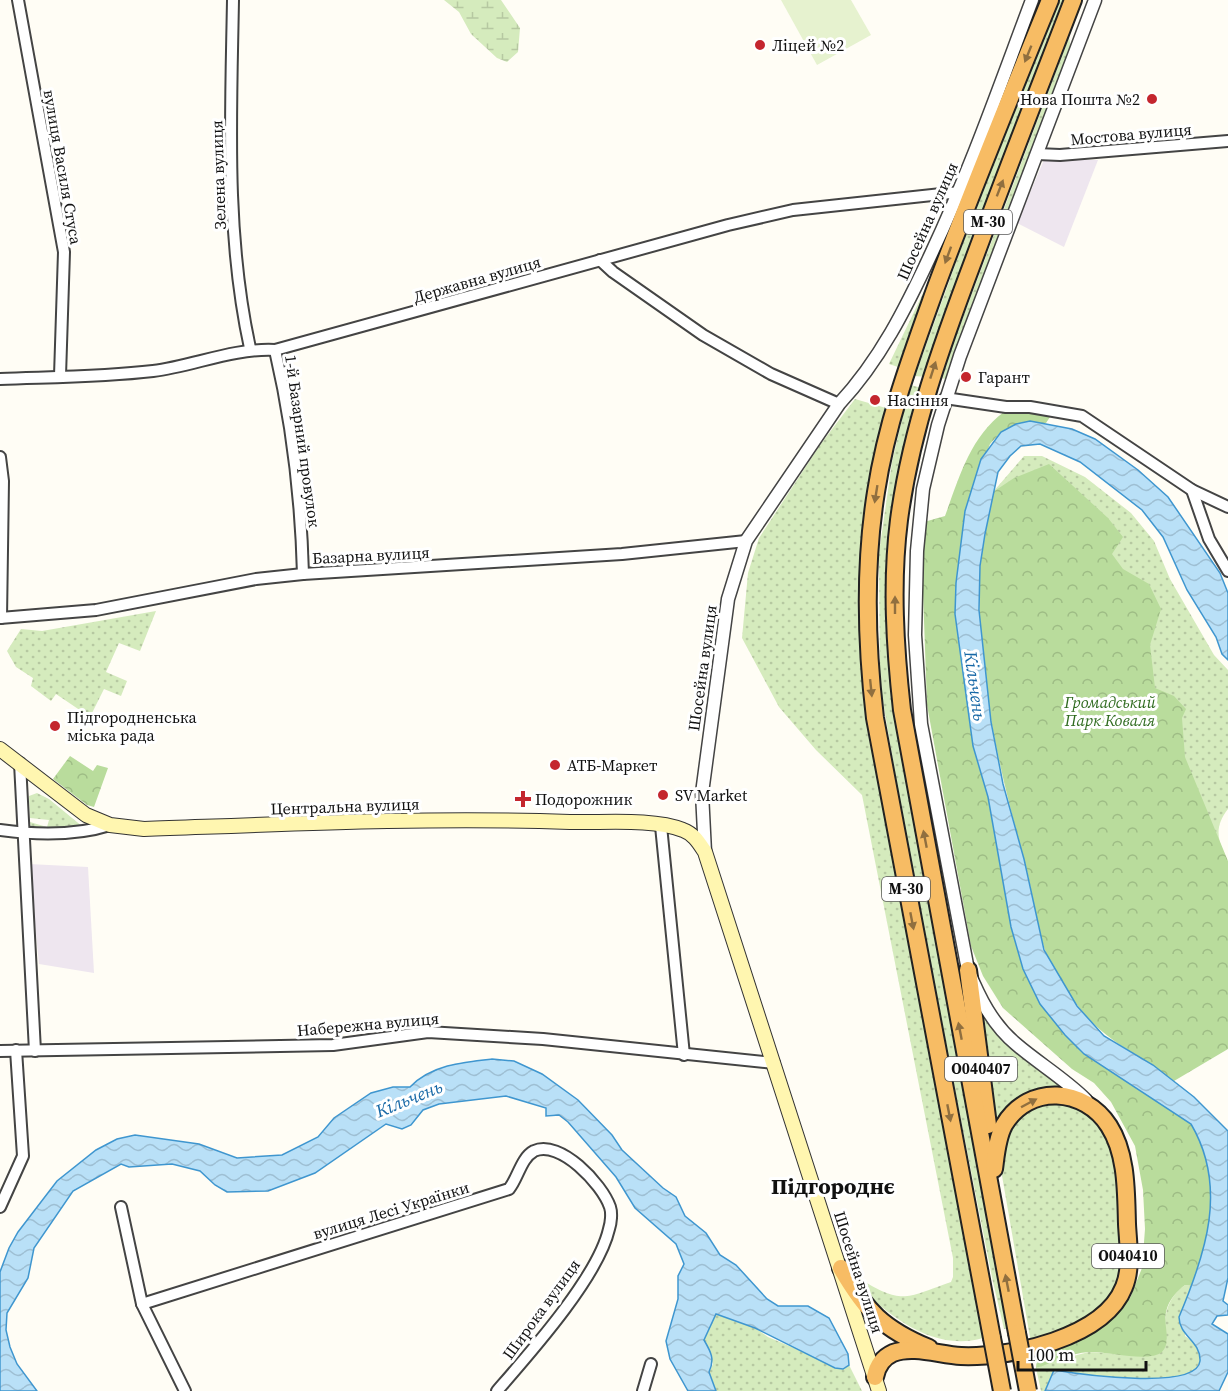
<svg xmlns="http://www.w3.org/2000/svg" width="1228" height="1391" font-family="'Source Serif 4',serif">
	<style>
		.industrial { fill: #eee6ef }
		.grass { fill: url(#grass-dots) }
		.forest { fill: url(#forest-crowns) }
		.wetland { fill: url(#wetland-marsh) }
		.pitch { fill: #e6f2cf }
		.water { fill: url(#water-waves); stroke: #3f96cf; stroke-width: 1.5 }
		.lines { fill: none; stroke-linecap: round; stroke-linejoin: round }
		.minor-casing { stroke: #444; stroke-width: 14 }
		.tertiary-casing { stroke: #444; stroke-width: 15 }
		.secondary-casing { stroke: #333; stroke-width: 16 }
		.trunk-casing { stroke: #222; stroke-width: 20 }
		.minor { stroke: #fff; stroke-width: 10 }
		.tertiary { stroke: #fff; stroke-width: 12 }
		.secondary { stroke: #fff6b0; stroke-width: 14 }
		.trunk { stroke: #f7bc64; stroke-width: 16 }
		.trunk-bridge-casing { stroke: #222; stroke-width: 20; stroke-linecap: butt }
		.trunk-bridge { stroke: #f7bc64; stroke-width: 16 }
		.oneway { fill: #906f3f }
		.poi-dot { fill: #c4262e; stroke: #fff; stroke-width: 2 }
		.labels { text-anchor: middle; stroke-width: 6; stroke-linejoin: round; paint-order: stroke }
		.shield { fill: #fff; stroke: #585858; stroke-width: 1.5 }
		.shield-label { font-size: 15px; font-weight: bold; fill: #111 }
		.poi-label { font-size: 16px; fill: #111; stroke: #fff; text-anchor: start }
		.street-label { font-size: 16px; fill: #111; stroke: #fff }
		.park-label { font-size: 16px; font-style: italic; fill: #2f6b1f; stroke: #fff }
		.water-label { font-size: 18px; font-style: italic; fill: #1768a6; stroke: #fff }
		.district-label { font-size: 22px; font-weight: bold; fill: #111; stroke: #fff }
	</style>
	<defs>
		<pattern id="grass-dots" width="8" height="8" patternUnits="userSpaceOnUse" patternTransform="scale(1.5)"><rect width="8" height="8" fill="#d5ebbd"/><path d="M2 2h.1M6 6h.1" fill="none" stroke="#b6c8a1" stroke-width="1.8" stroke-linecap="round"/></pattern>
		<pattern id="forest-crowns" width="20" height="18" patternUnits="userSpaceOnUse" patternTransform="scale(1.5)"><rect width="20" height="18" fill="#b9dc9c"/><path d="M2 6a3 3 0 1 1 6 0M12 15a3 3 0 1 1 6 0" fill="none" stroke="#9ebc85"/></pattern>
		<pattern id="wetland-marsh" width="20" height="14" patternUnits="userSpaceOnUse" patternTransform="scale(1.5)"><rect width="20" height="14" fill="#d5ebbd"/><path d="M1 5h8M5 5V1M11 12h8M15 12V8" fill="none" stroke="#b6c8a1"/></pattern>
		<pattern id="water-waves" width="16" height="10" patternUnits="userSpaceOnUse" patternTransform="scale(1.5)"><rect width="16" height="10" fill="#b9e0f7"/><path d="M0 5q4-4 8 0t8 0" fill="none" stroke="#9ebfd3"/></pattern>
	</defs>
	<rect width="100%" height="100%" fill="#fffdf5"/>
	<g class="industrial">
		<polygon points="1044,160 1098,160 1064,247 1017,223"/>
		<polygon points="29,864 88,867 94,973 39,964"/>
	</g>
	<g class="grass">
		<polygon points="1038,0 1046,0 901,368 889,364 938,262"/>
		<polygon points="1057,0 1069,0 926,377 915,376 963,243"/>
		<polygon points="1069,37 1071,48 946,379 940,378"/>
		<polygon points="910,385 922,388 891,607 1009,1328 1004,1329 993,1282 907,847 880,683 879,553 892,462"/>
		<path d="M855,399l31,9 -9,42 -16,162 65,414 57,312c-49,14 -92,-21 -125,-52l2,-7c43,26 45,19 91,3l2,-5v-19l-91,-463 -46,-45 -37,-43 -37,-69 6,-65 11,-35 61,-93z"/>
		<path d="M1024,456h18l43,21 46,36 23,28 16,38 44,76 14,15v139c-11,14 -12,26 -5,42l-230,-359z"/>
		<polygon points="156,611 140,651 119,643 106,672 127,681 121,696 104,689 90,717 56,694 51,701 31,686 33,678 16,667 7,651 21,629 42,631"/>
		<polygon points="37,793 49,799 83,827 31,831 30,822 47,827 49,820 30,818 29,796"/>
		<polygon points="979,1009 1002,1041 1068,1092 1060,1090 996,1133"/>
		<path d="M1069,1101c8,5 20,10 27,18 33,35 24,118 25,163l-29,35 -61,26 -30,-173 6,-39 25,-25z"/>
		<path d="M1185,1285l8,1 -7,14 -1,36c8,5 14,12 15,22 2,33 -88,20 -109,18 -12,-1 -24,-4 -37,-6l-9,21h-4l-5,-23 17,-7 36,-9 62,4 16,-15c-4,-23 -2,-41 18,-56z"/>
		<polygon points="715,1314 755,1328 768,1337 843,1369 849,1365 862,1391 716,1391 709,1372 713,1364 704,1340"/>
	</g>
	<g class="forest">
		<path d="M1004,412l48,2 -6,9 -30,1 -15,8 -11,12 -25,67 -10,103 18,132 15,51 23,130 12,42 17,35 44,50 107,70c24,26 34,66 27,101 -5,21 -16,41 -25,61l-8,-1c-36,28 -8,50 -23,67 -14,11 -54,-1 -73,0 -19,1 -36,11 -53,16l1,-13 51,-19 16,-10 26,-28 12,-30 3,-39 -2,-39 -8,-44 -24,-44 -17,-19 -22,-14 -69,-61 -20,-32 -12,-30 -44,-241 -5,-141 2,-42 21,-6c14,-38 25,-79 59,-104z"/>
		<path d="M1049,464l59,54 15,19 -11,17 11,15 26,15 12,25 -11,36 5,43 19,8 12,13 -4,9 3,39 43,104v188l-54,32c-35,-27 -69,-39 -96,-75 -13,-16 -28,-39 -34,-59 -9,-29 -12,-59 -20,-88 -26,-94 -49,-192 -44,-291 1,-25 8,-51 13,-76l21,-14z"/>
		<polygon points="70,756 93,771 97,765 108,768 94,807 87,805 53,779"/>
	</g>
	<polygon class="wetland" points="444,0 501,0 520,28 518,52 507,62 497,58 471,34 459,12"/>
	<polygon class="pitch" points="781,0 851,0 871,35 817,65"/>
	<g class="water">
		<path d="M1030,421l42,8 23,10 43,31 30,27 52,76 8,20v67l-6,-6 -6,-17 -29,-47 -24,-53 -21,-27 -62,-48 -40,-18 -19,2 -11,10 -12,16 -13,62 -5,32 -1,44 12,112 12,62 21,75 20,91 33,56 27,30 49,29 41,32 34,34v147l-5,23 5,4v10l-11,1 -5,8 16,10v38l-9,19h-174l9,-21c24,4 143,21 146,-9 1,-20 -21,-25 -21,-44 27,-64 49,-130 12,-193l-107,-70 -19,-19 -25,-31 -17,-35 -12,-42 -23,-130 -15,-51 -18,-132 1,-31 9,-72 16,-52 20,-27 15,-8z"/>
		<path d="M492,1059l22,2 28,13 36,26 34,35 10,15 41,38 13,9 9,19 21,17 14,22 16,10 31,34 11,7h30l21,12 19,36 1,11 -6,4 -8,-1 -80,-40 -39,-14 -12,26c7,12 11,19 5,32l7,19h-28l-18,-32 -4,-18 12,-42v-23l6,-12 -8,-20 -41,-36 -19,-31 -48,-55 -9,-7 -13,1v-8l-40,-12 -67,8 -16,6 -12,15 -9,4 -16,-5 -71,49 -47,18 -41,1 -12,-7 -15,-14 -28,-7 -43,3 -8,-3 -48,27 -39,57 -6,30 -21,35 -1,17 4,17 7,17 20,27h-37v-119l9,-24 9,-16 39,-51 39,-31 21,-11 18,-4 64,9 38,14 45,-3 36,-18 16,-19 37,-25 22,-6h17c21,-22 53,-25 82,-28z"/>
	</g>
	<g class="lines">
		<defs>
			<g id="minor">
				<polyline points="18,0 64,252 60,376"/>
				<path d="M233,0c-2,116 -8,234 17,348"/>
				<polyline points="1037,154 1060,155 1228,141"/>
				<polyline points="600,260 613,272 703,335 771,374 839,404"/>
				<path d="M275,350c17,73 26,148 28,224"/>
				<path d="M0,379c51,-2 102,-2 153,-8 41,-5 79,-23 122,-21l453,-125 65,-15 167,-18"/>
				<polyline points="945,398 1006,407 1030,407 1082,416 1192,490 1228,507"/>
				<polyline points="0,457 3,481 1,618"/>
				<polyline points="1192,490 1209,539 1228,571"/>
				<polyline points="0,618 96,610 256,579 303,574 622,554 746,541"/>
				<polyline points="20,763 35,1051"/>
				<polyline points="661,826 684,1055"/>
				<path d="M0,830c36,5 75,6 110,-5"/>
				<polyline points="0,1051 333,1045 428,1032 543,1039 774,1063"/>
				<polyline points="0,1207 23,1156 16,1050"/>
				<polyline points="121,1207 142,1304 185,1391"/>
				<path d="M142,1304l367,-115c9,-11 12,-31 25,-38 26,-12 68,33 76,56 2,6 1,16 -1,22 -11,48 -79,124 -112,162"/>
				<polyline points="643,1391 651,1364"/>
			</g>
			<g id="tertiary">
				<path d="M705,852l-3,-59 26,-194 18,-58 93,-137c41,-44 67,-96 92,-150 39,-83 69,-169 101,-254"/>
				<path d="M1086,1100c-21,-21 -48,-37 -70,-56 -24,-20 -37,-47 -48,-74l-47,-246 -6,-89 2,-84 6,-62 15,-64 22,-69 135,-356"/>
			</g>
			<path id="secondary" d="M0,749l86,66 24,10 34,4c142,-5 284,-12 426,-7 33,1 83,-4 113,8 11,4 16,13 22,22l174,539"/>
			<g id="trunk">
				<polyline points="968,970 988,1125"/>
				<path d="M841,1268c25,43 42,61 88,80"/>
				<path d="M1017,1333l-115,-623c-7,-63 -11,-127 -3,-190 12,-91 43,-176 75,-261 32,-87 66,-173 99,-259"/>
				<path d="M992,1338l-117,-620c-9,-76 -11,-151 1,-226 11,-72 36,-138 60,-205 36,-97 75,-192 114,-287"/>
				<path d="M875,1377c2,-11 7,-19 18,-24 20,-8 47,2 68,3 50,2 143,-18 163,-69 8,-19 4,-43 3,-63 -1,-32 0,-70 -18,-98 -24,-38 -80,-43 -105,-1 -7,13 -8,29 -10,44"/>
			</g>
		</defs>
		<use href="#minor" class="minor-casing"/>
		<use href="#tertiary" class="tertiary-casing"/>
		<use href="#secondary" class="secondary-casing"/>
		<use href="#trunk" class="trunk-casing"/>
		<use href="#minor" class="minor"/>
		<use href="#tertiary" class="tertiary"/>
		<use href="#secondary" class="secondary"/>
		<use href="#trunk" class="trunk"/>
		<defs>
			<g id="trunk-bridge">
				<polyline points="1017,1333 1028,1391"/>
				<polyline points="992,1338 1002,1391"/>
			</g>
		</defs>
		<use href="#trunk-bridge" class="trunk-bridge-casing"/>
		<use href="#trunk-bridge" class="trunk-bridge"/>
	</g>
	<defs><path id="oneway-solid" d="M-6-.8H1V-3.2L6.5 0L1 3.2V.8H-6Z" transform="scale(1.5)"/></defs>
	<g class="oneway">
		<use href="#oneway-solid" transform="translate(1028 54) rotate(112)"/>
		<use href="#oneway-solid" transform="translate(1000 188) rotate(-69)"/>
		<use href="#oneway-solid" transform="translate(948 255) rotate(110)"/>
		<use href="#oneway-solid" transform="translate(933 370) rotate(-72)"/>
		<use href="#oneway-solid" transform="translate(876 494) rotate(99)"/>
		<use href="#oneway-solid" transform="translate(895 605) rotate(-90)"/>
		<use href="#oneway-solid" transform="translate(871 688) rotate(84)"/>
		<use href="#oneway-solid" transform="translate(925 839) rotate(-101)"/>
		<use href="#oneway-solid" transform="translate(912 921) rotate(79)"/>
		<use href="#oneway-solid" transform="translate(960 1031) rotate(-101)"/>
		<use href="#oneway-solid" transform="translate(1029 1103) rotate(-28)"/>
		<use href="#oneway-solid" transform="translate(949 1113) rotate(79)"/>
		<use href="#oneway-solid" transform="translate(1007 1283) rotate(-101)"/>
	</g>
	<g class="poi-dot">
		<circle cx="760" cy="45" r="6"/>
		<circle cx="1152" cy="99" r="6"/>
		<circle cx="966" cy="377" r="6"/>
		<circle cx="875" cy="400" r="6"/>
		<circle cx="55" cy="726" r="6"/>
		<circle cx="555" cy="765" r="6"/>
		<circle cx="663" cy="795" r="6"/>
		<path d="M520 790h6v6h6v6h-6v6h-6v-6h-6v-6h6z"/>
	</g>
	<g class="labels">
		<g class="shield">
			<rect x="964" y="210" width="48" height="24" rx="4.5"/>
			<rect x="882" y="877" width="48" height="24" rx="4.5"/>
			<rect x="945" y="1057" width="72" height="24" rx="4.5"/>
			<rect x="1092" y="1244" width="72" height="24" rx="4.5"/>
		</g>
		<g class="shield-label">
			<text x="988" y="227">М-30</text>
			<text x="906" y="894">М-30</text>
			<text x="981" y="1074">О040407</text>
			<text x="1128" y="1261">О040410</text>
		</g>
		<g class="poi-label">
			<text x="772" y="51">Ліцей №2</text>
			<text x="1140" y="105" text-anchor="end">Нова Пошта №2</text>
			<text x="978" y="383">Гарант</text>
			<text x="887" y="406">Насіння</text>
			<text x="67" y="723">Підгородненська<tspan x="67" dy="18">міська рада</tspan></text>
			<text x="567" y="771">АТБ-Маркет</text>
			<text x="675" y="801">SV Market</text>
			<text x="535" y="805">Подорожник</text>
		</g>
		<g class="street-label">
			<text transform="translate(1131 134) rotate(-5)" y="6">Мостова вулиця</text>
			<text transform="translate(63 167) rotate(80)" y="6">вулиця Василя Стуса</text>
			<text transform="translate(218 175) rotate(-92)" y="6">Зелена вулиця</text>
			<text transform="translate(927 221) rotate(-66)" y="6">Шосейна вулиця</text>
			<text transform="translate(477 279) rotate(-16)" y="6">Державна вулиця</text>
			<text transform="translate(303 441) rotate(82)" y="6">1-й Базарний провулок</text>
			<text transform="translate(371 555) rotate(-3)" y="6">Базарна вулиця</text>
			<text transform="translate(702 668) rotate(-82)" y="6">Шосейна вулиця</text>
			<text transform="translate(345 806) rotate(-2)" y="6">Центральна вулиця</text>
			<text transform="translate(368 1024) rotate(-5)" y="6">Набережна вулиця</text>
			<text transform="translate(391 1210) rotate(-17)" y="6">вулиця Лесі Українки</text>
			<text transform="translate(859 1272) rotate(72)" y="6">Шосейна вулиця</text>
			<text transform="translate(541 1309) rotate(-54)" y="6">Широка вулиця</text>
		</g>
		<g class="park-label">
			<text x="1110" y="708">Громадський<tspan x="1110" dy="18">Парк Коваля</tspan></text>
		</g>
		<g class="water-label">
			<text transform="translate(975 686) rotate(82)" y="6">Кільчень</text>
			<text transform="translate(409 1099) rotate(-22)" y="6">Кільчень</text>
		</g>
		<g class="district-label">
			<text x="833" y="1194">Підгороднє</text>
		</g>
	</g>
	<path d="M1018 1361v9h128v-9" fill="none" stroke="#111111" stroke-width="3"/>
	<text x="1027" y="1361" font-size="18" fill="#111111" stroke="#ffffff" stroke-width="4.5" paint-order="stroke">100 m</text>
</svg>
